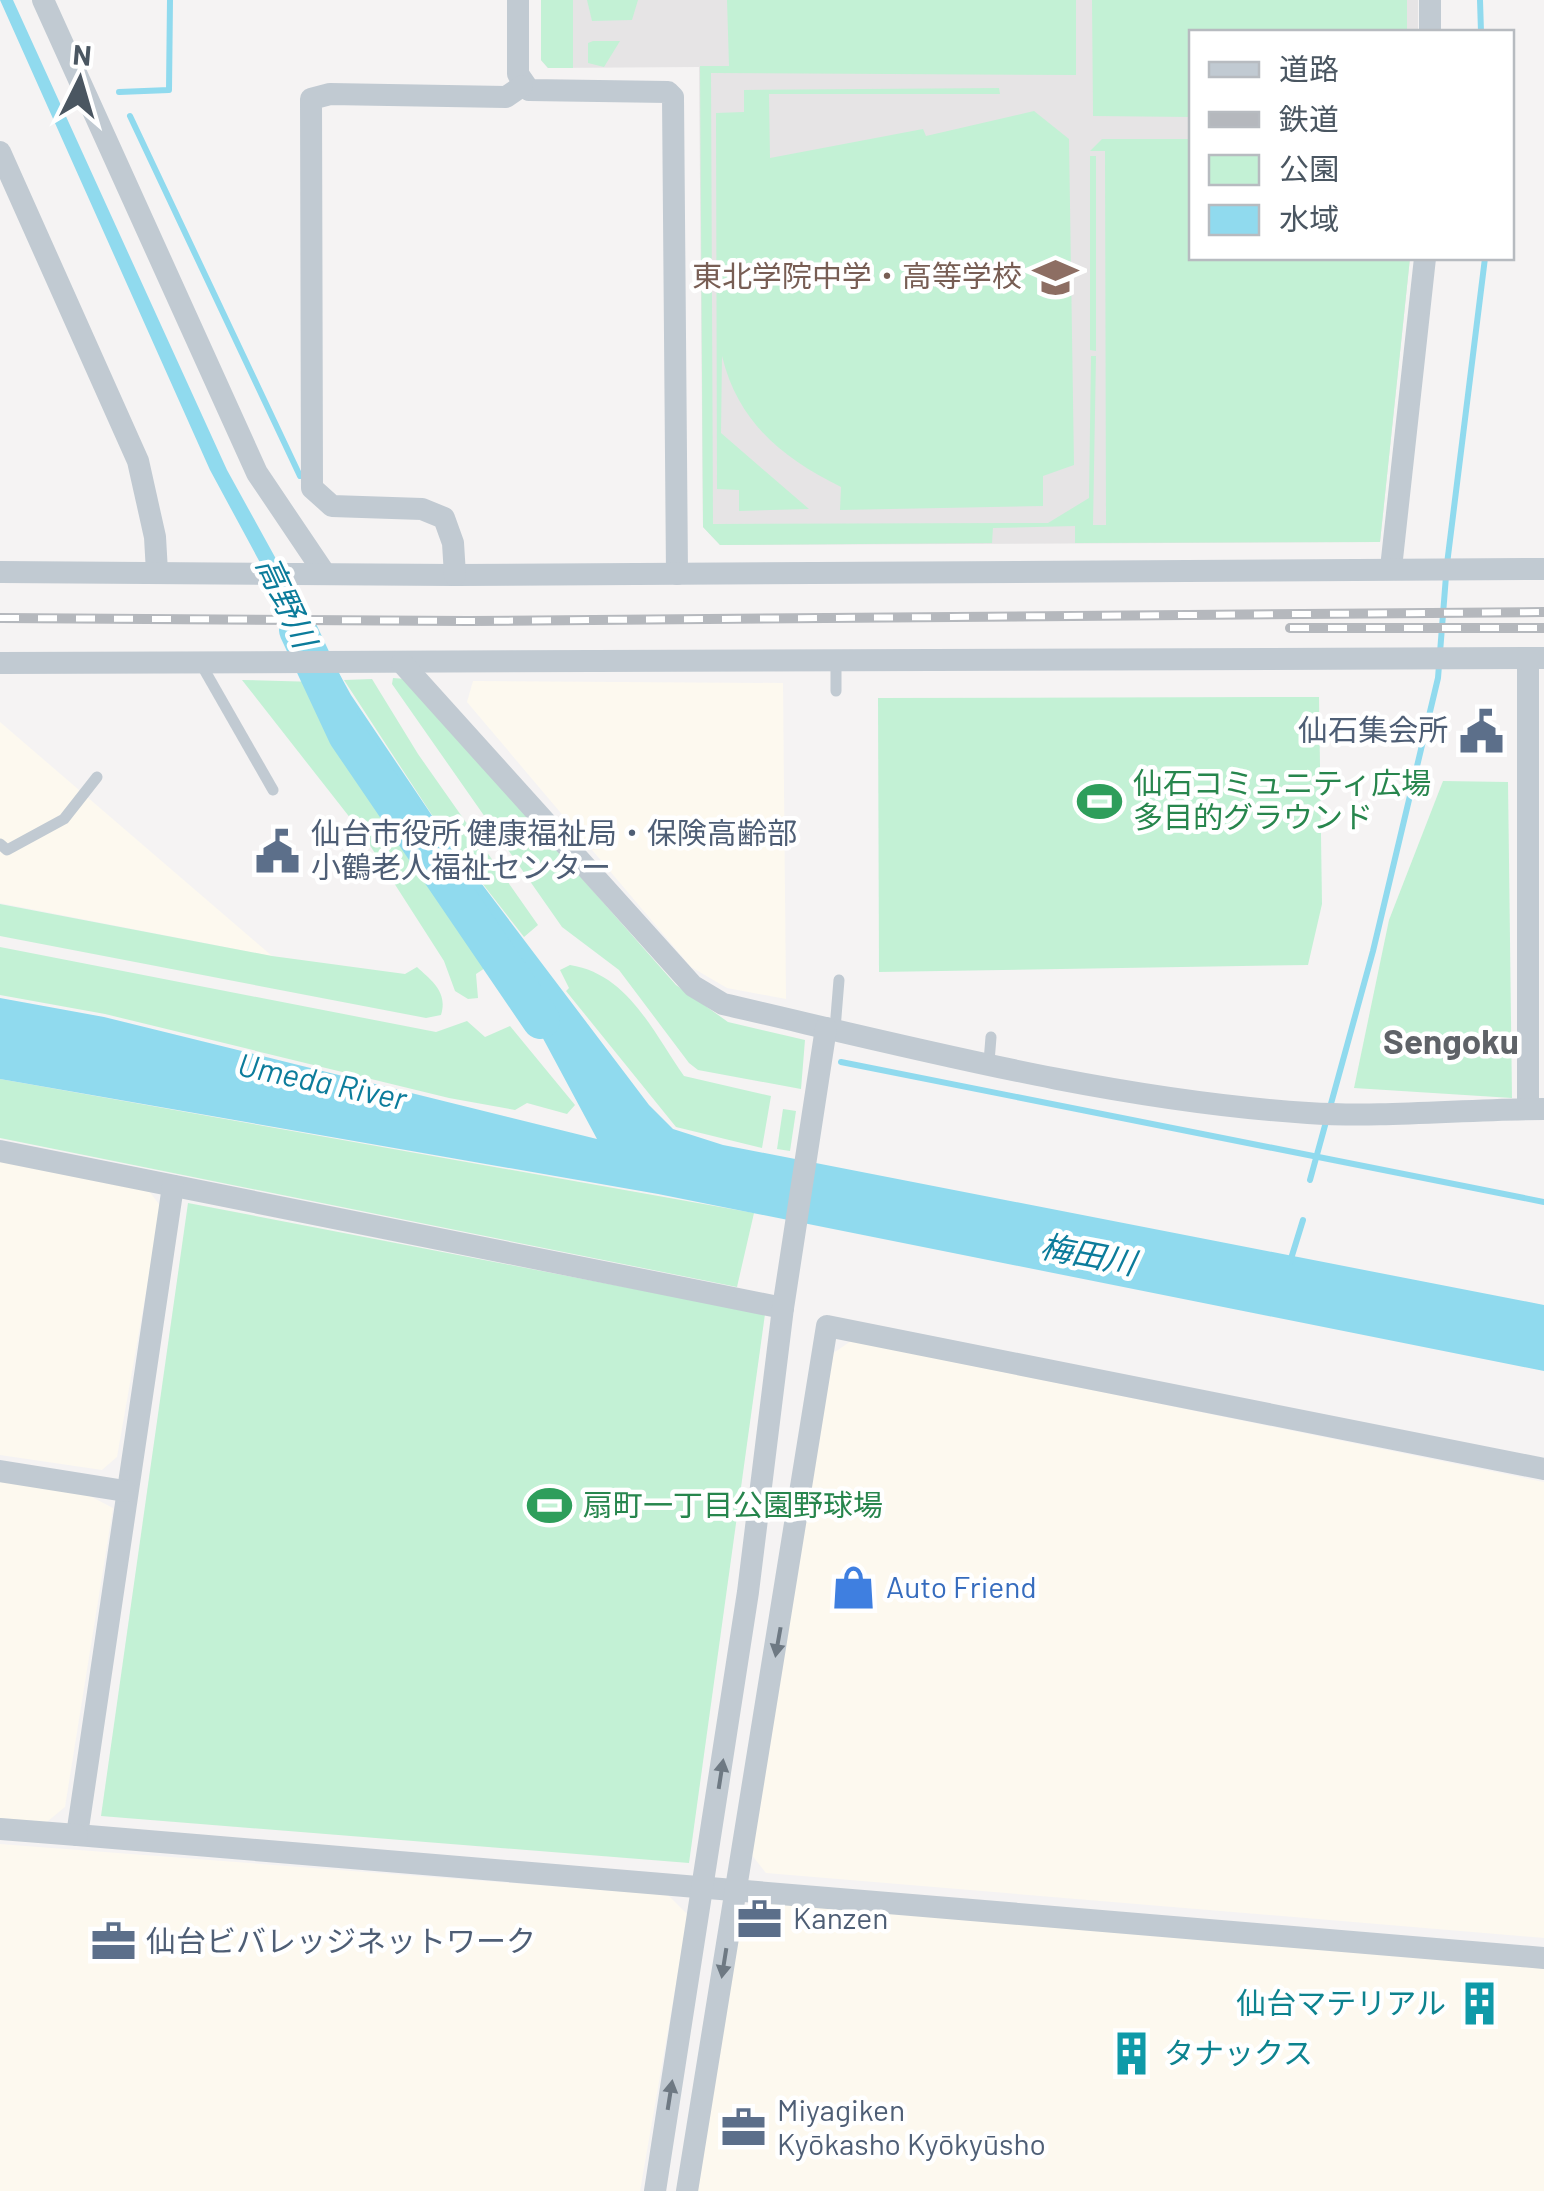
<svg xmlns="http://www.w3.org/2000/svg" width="1544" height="2191" font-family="Barlow,'Noto Sans JP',sans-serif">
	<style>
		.commercial { fill: #fdf9ef }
		.education { fill: #e6e4e5 }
		.green { fill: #c3f1d5 }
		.water { fill: #90daee }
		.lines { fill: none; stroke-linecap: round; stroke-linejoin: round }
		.stream { stroke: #90daee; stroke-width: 6 }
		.river { stroke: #90daee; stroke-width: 38 }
		.lane { stroke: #c1cad2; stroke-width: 11 }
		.street { stroke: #c1cad2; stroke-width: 22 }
		.rail-casing { stroke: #b5b8bd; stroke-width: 10 }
		.rail { stroke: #fff; stroke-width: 6; stroke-dasharray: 19; stroke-linecap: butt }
		.oneway { fill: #6e7983 }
		.labels { text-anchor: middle; stroke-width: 9; stroke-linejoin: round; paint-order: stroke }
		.education-label { font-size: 30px; fill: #785e54; stroke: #fff; text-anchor: end }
		.service-label { font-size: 30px; fill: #4e5e75; stroke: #fff; text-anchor: start }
		.leisure-label { font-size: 30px; fill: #27864d; stroke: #fff; text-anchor: start }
		.shop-label { font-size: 30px; fill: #366cbe; stroke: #fff; text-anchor: start }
		.culture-label { font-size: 30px; fill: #0d838f; stroke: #fff; text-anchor: end }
		.water-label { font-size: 32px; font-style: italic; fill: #0c7c9b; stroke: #fff }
		.quarter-label { font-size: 35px; font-weight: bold; fill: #5f6368; stroke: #fff }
	</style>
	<rect width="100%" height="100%" fill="#f5f3f3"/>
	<g class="commercial">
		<polygon points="473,681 783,683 786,999 727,988 691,967 467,702"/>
		<polygon points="0,722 272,956 0,903"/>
		<polygon points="0,1158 147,1188 161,1207 117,1457 102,1470 0,1455"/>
		<polygon points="851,1341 1544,1482 1544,1938 766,1873 751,1854 832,1354"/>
		<polygon points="0,1481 88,1495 113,1508 65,1807 47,1822 0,1818"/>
		<polygon points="0,1844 668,1895 688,1915 640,2191 0,2191"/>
		<polygon points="759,1900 1544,1968 1544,2191 698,2191 741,1907"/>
	</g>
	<polygon class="education" points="541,0 1418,0 1418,32 1192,32 1192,258 1410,258 1380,542 720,545 703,527 699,67 548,68 541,60"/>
	<g class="green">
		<polygon points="541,0 573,0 573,68 548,68 541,60"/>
		<polygon points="587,0 638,0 632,20 592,21"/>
		<polygon points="727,0 1076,0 1076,75 711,73 713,524 1048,523 1089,498 1091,356 1096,356 1093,525 1106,525 1105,151 1090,151 1102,139 1191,139 1192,258 1410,258 1380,542 1075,543 1075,526 993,528 992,543 720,545 703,527 700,66 729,66"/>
		<polygon points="1092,0 1407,0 1407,32 1192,32 1191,117 1093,116"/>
		<polygon points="593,41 620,41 604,67 588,63 588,43"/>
		<path d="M999,88l1,6h-231l1,64 153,-29 3,7 108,-25 35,28 5,326 -31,11v30l-203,4 1,-23c-59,-29 -103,-65 -119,-131l-1,77 88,76 -70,2v-21l-22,-1 -1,-376 28,-1v-22z"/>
		<polygon points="1090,156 1096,156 1096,351 1090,350"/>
		<polygon points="393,678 406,679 676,985 728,1022 805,1040 801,1089 698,1070 689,1063 619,970 562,927 392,684"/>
		<polygon points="372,679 418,754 538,925 524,937 447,838 344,680"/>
		<polygon points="242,680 318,682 343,734 494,962 476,974 478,998 468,999 455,991 444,961 362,833"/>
		<polygon points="1319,697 1322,904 1308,965 879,972 878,698"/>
		<polygon points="1443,781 1508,782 1512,1098 1354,1088 1389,920"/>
		<path d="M0,904l272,52 133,18 12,-7c15,14 31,25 24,48l-15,3 -426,-82z"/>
		<polygon points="0,947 436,1032 467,1021 485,1037 510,1026 575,1105 567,1114 527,1103 515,1110 449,1098 105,1014 0,995"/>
		<path d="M570,965c58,9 83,67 114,111l87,20 -9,52 -86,-21 -110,-136 3,-3 -9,-18z"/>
		<polygon points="0,1079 754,1213 737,1287 0,1138"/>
		<polygon points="783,1109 796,1111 790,1151 777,1149"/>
		<polygon points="188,1203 765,1314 689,1863 101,1816"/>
	</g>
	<polygon class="water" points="0,0 13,0 227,470 351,695 447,838 649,1105 673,1129 723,1145 1544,1305 1544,1371 658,1194 0,1079 0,998 104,1017 597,1139 480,921 357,742 210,470"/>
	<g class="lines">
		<g class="stream">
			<polyline points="1480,0 1481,32"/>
			<polyline points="119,92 169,90 170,0"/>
			<polyline points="130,116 300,476"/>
			<polyline points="1447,564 1485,258"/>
			<polyline points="841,1062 1544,1202"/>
			<polyline points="1310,1180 1373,951 1438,678 1446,576"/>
			<polyline points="1290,1262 1303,1220"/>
		</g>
		<polyline class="river" points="298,630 347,735 541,1020"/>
		<g class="lane">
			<polyline points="201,664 273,790"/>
			<polyline points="836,691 836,661"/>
			<polyline points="0,844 7,850 64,819 97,777"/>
			<polyline points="835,1029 839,980"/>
			<polyline points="989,1062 991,1037"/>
		</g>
		<g class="street">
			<polyline points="43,0 257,473 323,571"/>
			<polyline points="518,0 518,74 529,90 668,92 673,97 677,574"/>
			<polyline points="1430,0 1430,32"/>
			<polyline points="0,152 138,461 155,537 157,572"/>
			<polyline points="1391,568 1425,258"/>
			<polyline points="0,572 455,575 1544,569"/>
			<polyline points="455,575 453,543 444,518 422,509 332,506 312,488 311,99 330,94 506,97 522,86"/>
			<polyline points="1528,658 1528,1109"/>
			<polyline points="0,663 1544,658"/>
			<path d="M402,663l291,323 30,18c191,44 388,96 585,109 78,5 157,-4 236,-4"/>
			<polyline points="0,1151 783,1308"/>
			<polyline points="173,1186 77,1835 1544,1958"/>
			<polyline points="0,1471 125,1491"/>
			<polyline points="0,1829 77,1835"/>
			<polyline points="655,2191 748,1592 783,1308 826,1028"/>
			<polyline points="687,2191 827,1326 1544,1469"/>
		</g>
		<defs>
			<g id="rail">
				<polyline points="0,618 468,621 1544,612"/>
				<polyline points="1290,628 1544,628"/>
			</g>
		</defs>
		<use href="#rail" class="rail-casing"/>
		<use href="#rail" class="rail"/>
	</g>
	<defs><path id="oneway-solid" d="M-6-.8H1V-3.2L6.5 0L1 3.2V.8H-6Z" transform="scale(2.5)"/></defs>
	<g class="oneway">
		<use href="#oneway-solid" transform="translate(778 1642) rotate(100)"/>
		<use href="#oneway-solid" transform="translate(721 1774) rotate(-81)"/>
		<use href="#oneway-solid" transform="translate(724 1963) rotate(99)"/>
		<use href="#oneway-solid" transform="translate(670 2095) rotate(-81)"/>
	</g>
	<defs>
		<symbol id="school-bare" viewBox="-9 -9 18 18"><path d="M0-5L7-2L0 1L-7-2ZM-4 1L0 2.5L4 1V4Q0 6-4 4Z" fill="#8d6e63" stroke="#fff" stroke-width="2.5" paint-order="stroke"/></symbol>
		<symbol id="civic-bare" viewBox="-9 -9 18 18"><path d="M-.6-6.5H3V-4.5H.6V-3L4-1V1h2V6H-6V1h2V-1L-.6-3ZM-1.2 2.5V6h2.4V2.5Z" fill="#5c6f8a" stroke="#fff" stroke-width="2.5" paint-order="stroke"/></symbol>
		<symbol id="stadium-bare" viewBox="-9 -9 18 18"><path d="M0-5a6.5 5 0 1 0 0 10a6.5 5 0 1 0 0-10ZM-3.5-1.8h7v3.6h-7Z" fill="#2e9e5b" stroke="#fff" stroke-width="2.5" paint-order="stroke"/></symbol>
		<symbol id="shop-bare" viewBox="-9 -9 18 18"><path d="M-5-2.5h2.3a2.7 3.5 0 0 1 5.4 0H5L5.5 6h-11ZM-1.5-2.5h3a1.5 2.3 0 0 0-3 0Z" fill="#3f7fe0" stroke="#fff" stroke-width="2.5" paint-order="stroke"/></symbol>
		<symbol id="office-bare" viewBox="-9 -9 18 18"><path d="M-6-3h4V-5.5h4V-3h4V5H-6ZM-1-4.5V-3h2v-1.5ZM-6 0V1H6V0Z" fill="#5c6f8a" stroke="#fff" stroke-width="2.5" paint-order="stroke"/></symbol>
		<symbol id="building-bare" viewBox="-9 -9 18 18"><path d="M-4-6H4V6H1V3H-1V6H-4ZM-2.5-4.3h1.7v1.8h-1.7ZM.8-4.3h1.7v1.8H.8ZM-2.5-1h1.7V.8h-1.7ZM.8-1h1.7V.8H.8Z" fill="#0f9aa8" stroke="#fff" stroke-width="2.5" paint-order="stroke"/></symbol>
	</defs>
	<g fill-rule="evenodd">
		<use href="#school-bare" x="1024" y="246" width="63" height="63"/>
		<use href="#civic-bare" x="1450" y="700" width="63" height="63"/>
		<use href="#stadium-bare" x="1068" y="770" width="63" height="63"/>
		<use href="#civic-bare" x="246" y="820" width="63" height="63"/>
		<use href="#stadium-bare" x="518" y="1474" width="63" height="63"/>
		<use href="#shop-bare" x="822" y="1556" width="63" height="63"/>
		<use href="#office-bare" x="728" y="1888" width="63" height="63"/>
		<use href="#office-bare" x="82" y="1910" width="63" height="63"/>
		<use href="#building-bare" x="1448" y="1972" width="63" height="63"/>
		<use href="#building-bare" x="1100" y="2022" width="63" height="63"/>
		<use href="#office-bare" x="712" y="2096" width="63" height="63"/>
	</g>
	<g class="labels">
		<g class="education-label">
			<text x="1022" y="287">東北学院中学・高等学校</text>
		</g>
		<g class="service-label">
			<text x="1448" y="741" text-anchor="end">仙石集会所</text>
			<text x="311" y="844">仙台市役所 健康福祉局・保険高齢部<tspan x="311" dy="34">小鶴老人福祉センター</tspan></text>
			<text x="793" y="1929">Kanzen</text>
			<text x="146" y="1952">仙台ビバレッジネットワーク</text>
			<text x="777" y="2121">Miyagiken<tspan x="777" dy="34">Kyōkasho Kyōkyūsho</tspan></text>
		</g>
		<g class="leisure-label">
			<text x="1133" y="794">仙石コミュニティ広場<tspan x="1133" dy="34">多目的グラウンド</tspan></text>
			<text x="583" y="1516">扇町一丁目公園野球場</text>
		</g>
		<g class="shop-label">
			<text x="886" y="1598">Auto Friend</text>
		</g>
		<g class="culture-label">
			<text x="1446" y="2014">仙台マテリアル</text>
			<text x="1164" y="2064" text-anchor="start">タナックス</text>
		</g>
		<g class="water-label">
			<text transform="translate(286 602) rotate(65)" y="11">高野川</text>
			<text transform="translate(322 1082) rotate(12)" y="11">Umeda River</text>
			<text transform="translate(1088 1255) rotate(11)" y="11">梅田川</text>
		</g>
		<g class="quarter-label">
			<text x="1451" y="1054">Sengoku</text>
		</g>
	</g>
	<rect x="1189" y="30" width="325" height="230" fill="#ffffff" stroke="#b7bbc0" stroke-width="2.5"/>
	<rect x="1209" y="62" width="50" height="15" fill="#c1cad2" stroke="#b7bbc0" stroke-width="2.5"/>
	<text x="1279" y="80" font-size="30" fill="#4a5661">道路</text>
	<rect x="1209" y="112" width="50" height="15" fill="#b5b8bd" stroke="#b7bbc0" stroke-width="2.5"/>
	<text x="1279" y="130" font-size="30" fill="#4a5661">鉄道</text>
	<rect x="1209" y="155" width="50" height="30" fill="#c3f1d5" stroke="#b7bbc0" stroke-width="2.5"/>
	<text x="1279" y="180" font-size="30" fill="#4a5661">公園</text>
	<rect x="1209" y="205" width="50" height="30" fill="#90daee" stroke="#b7bbc0" stroke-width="2.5"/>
	<text x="1279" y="230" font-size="30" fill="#4a5661">水域</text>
	<g transform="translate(80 80) rotate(5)" stroke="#ffffff" stroke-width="8" paint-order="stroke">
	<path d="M0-8L18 38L0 25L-18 38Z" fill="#4a5661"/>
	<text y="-15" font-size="28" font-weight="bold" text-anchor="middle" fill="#4a5661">N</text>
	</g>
</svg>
